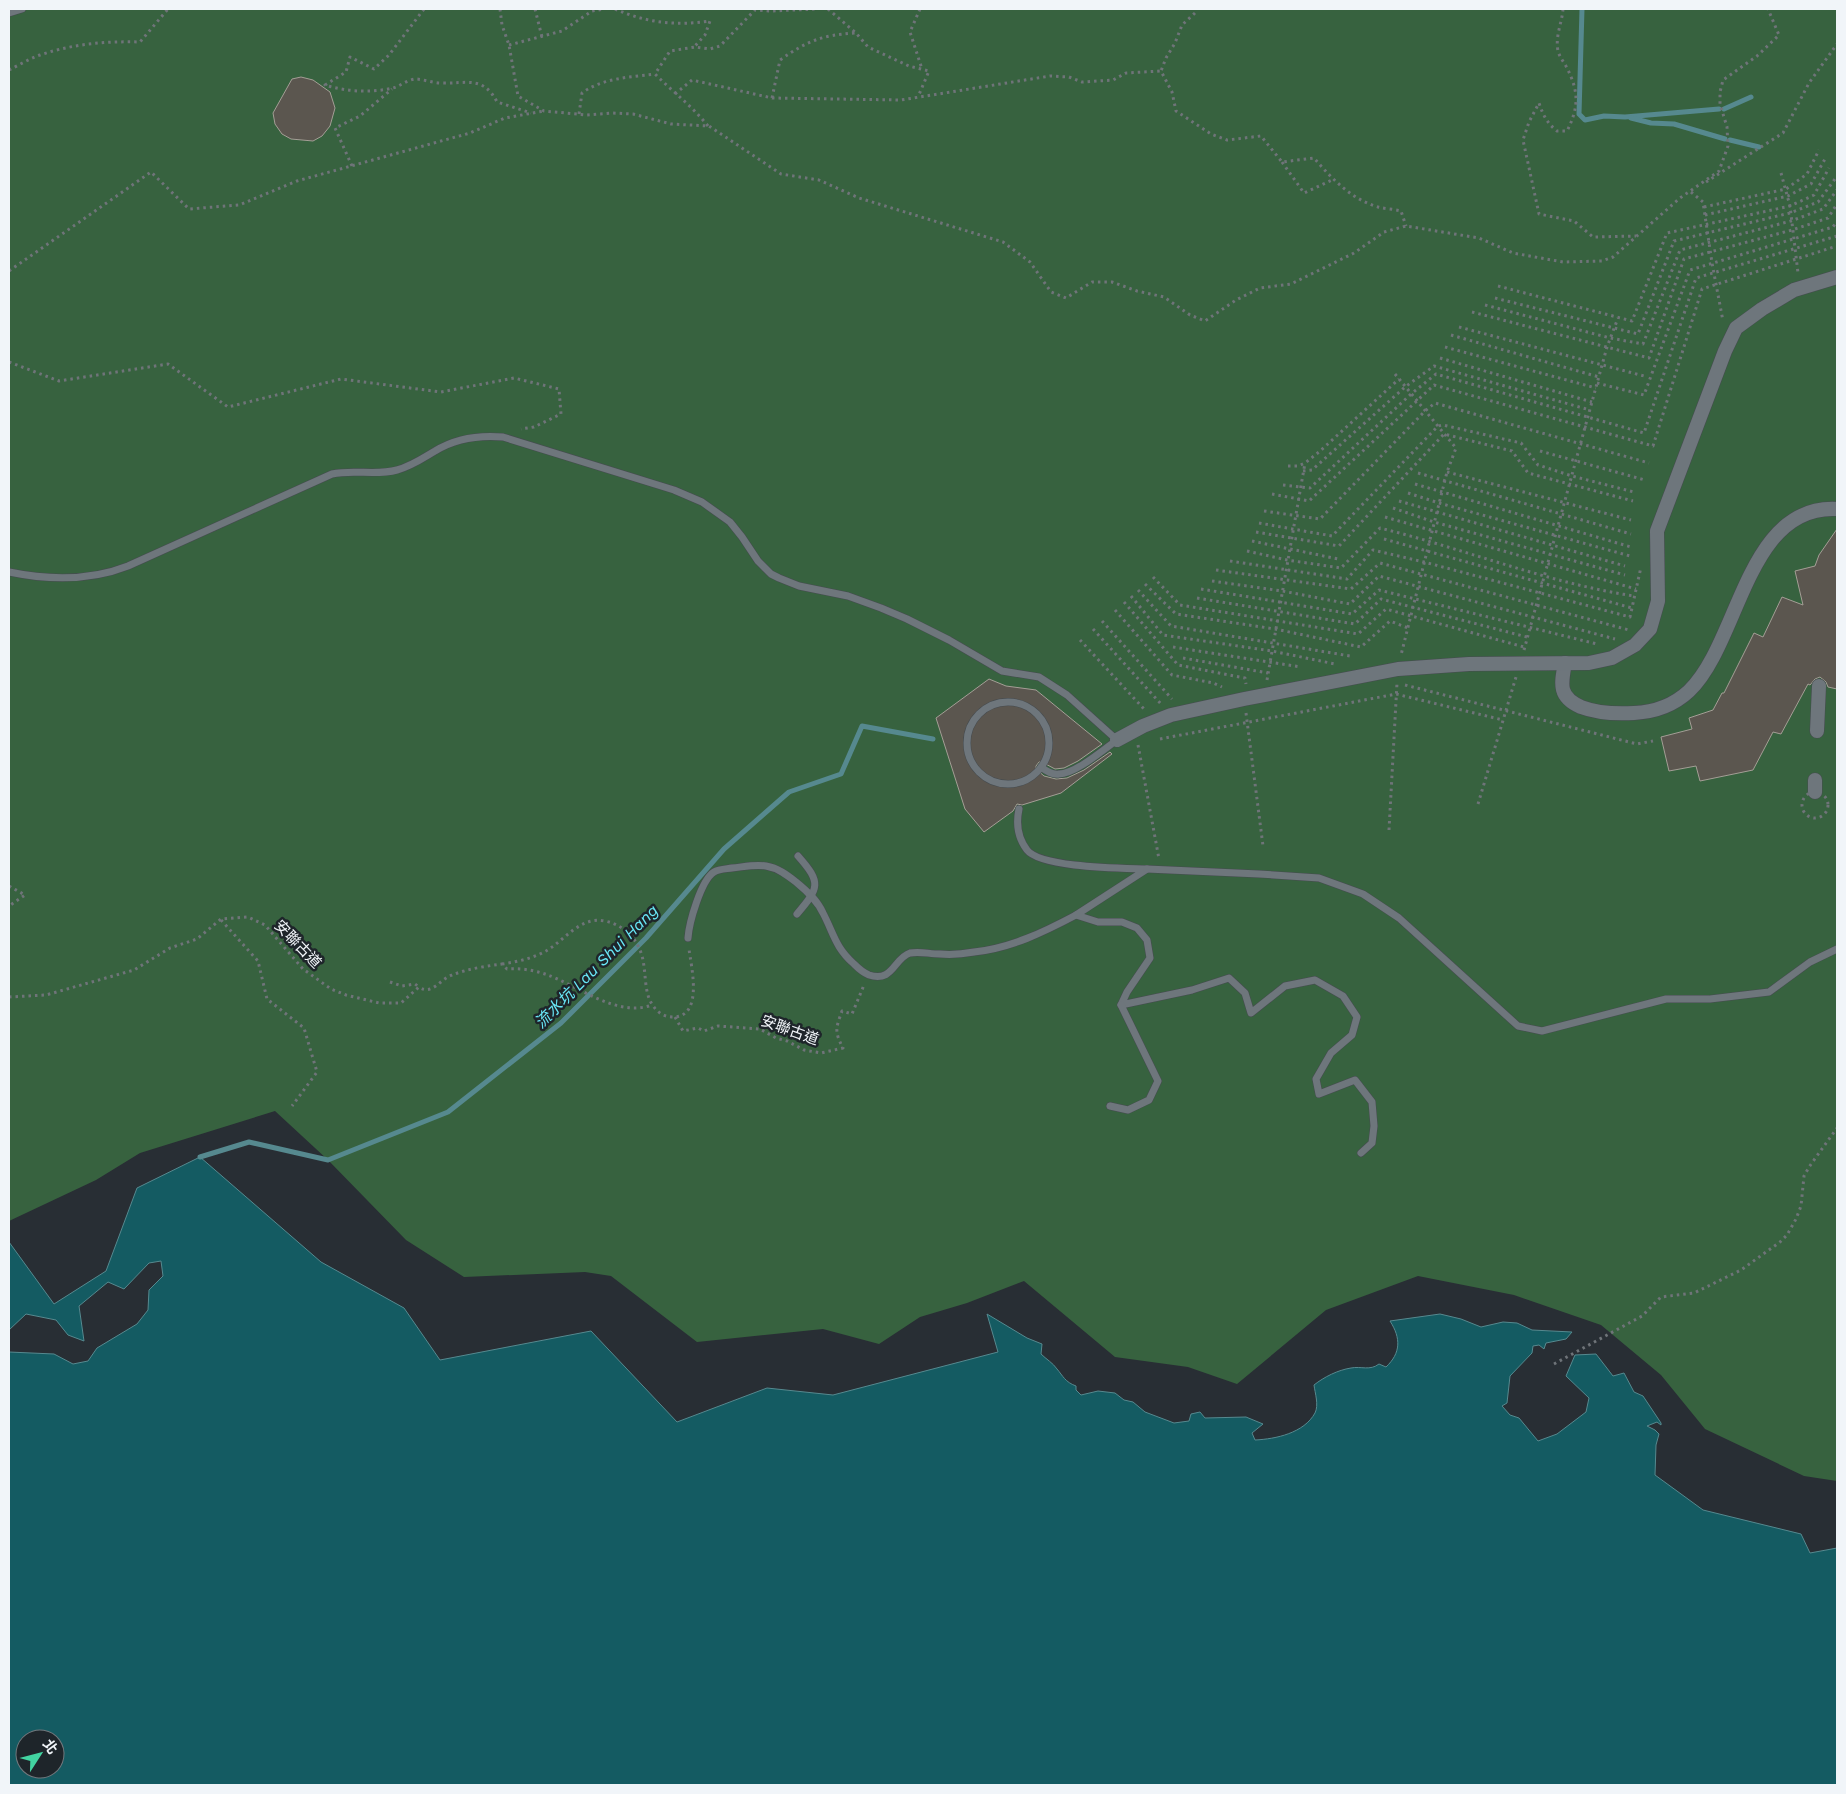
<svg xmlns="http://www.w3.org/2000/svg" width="1846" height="1794" font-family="'Work Sans','Noto Sans TC',sans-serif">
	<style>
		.green { fill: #37623f }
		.water { fill: #145b62; stroke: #56898f; fill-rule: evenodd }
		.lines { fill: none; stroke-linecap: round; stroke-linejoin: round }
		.stream { stroke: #56898f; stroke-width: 5 }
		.building { fill: #5b564f; stroke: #a49e96 }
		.lane-casing { stroke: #464c50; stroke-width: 8 }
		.street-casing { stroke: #464c50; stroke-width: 15 }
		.path { stroke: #6f7479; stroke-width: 3; stroke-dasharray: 2.5 4; stroke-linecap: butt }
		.lane { stroke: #6e767c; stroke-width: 7 }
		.street { stroke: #6e767c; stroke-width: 14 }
		.labels { text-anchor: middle; stroke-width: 5; stroke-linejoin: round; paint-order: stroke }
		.street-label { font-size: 15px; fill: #f1f5f9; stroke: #1e252a }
		.water-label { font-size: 16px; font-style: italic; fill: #69e8f7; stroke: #1e252a }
	</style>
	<rect width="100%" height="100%" fill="#282e34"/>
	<polygon class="green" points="9,9 1837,9 1837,1481 1804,1476 1705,1429 1661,1375 1601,1325 1514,1295 1418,1276 1326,1310 1237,1384 1188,1367 1115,1357 1024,1281 967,1303 920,1317 879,1344 823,1329 697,1342 611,1276 585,1272 464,1277 406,1240 328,1160 275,1111 140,1153 96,1180 9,1221"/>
	<path class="water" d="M200,1157l121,105 83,46 36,52 151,-29 86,91 90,-34 66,7 165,-43 -11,-38 40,24 15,6 -1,10c5,5 12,9 16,15 6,7 8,13 19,17v4l5,5 17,-4 17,2 9,7 9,2 12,10 29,11 15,-2 2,-7 9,-2 5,6 41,-1 17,7 -11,9 3,7c21,-1 49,-7 60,-27 4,-8 0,-20 -1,-28 10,-8 24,-15 37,-17 10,-2 19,3 28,-4l7,3c15,-14 15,-29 4,-46l50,-7 21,5 20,8 22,-5 14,1 15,7 40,2 -6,7 -20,4 -2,6 -5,-4 -6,1 -1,7 -22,23 -3,27 -5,3 8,9 9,3 19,23 19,-7 29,-22 3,-14 -23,-22 9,-21 21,-1 17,22 11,-3 10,19 9,4 18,27v2l-4,-3 -10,4 8,4 4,4 -3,11 -1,30 48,35 98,24 9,19 27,-5v237h-1828v-433l45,2 19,10 15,-3 9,-13 40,-24 11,-14 1,-20 14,-14 -2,-15 -12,2 -25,26 -16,-7 -29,24 5,35 -16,-6 -12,-15 -30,-6 -17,16v6v-94l45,62 52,-33 31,-83zM25,1739h30v30h-30z"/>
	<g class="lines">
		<g class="stream">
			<polyline points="1582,9 1579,114 1585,120 1604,116 1625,117 1719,109"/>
			<polyline points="1724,109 1751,97"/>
			<polyline points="1631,118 1651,123 1674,124 1725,139"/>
			<polyline points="1730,140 1759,147"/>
			<polyline points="200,1157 249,1142 328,1160 448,1112 561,1023 646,938 724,849 789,792 841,774 862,726 933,739"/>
		</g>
	</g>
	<g class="building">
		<polygon points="301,77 313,80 330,92 335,108 330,126 322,136 313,141 291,139 282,134 275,124 273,113 292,79"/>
		<polygon points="1837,529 1837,689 1828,687 1826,682 1820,677 1815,679 1810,685 1808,684 1781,734 1773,732 1753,770 1700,781 1696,766 1669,771 1661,737 1692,729 1689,718 1713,710 1722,693 1724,693 1754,633 1763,637 1782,597 1803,605 1795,571 1815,566 1819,555"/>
		<polygon points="989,679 1006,686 1036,690 1102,744 1078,761 1064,768 1055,769 1042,762 1039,762 1036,766 1036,769 1044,776 1056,779 1067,778 1084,770 1110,752 1112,754 1061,793 1022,805 1017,804 1013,811 984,832 965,809 936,718"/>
	</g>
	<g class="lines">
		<defs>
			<g id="lane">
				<polyline points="9,13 22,9"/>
				<path d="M9,572c39,8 81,9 119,-6l204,-92c22,-5 43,2 65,-4 15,-4 26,-12 38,-19 21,-13 44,-16 68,-14l171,53 28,12 28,20 12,15 16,24 13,13 8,4 20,8 49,10 33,12 26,11 42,21 53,31 37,6 28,18 50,45c-14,10 -42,34 -58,34 -7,1 -13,-3 -18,-7"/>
				<circle cx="1008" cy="743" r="41"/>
				<path d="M1019,809c-3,14 -1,29 8,41 14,18 96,18 120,19l-71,46 22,7h24l15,6 10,12 3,18 -23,34 -6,13 71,-15 37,-12 16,15 6,20 34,-27 30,-6 28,16 14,21 -5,18 -21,18 -15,26 3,15 36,-14 17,22 2,24 -2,17 -11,10"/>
				<polyline points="1147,869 1259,874 1319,878 1363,894 1399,918 1518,1026 1542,1031 1666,999 1710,999 1769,992 1810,962 1837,949"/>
				<path d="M797,914c22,-26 25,-31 1,-58"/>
				<path d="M688,938c1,-15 13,-58 26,-66 5,-3 12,-3 18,-4 11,-1 23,-4 34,-2 12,2 21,9 30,16 11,9 21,18 27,31 11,21 12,34 31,51 4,4 10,9 15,11 24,8 25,-17 41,-22 10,-2 19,1 30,1 11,1 23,0 34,-2 37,-4 70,-20 102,-37"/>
				<polyline points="1110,1106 1128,1110 1149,1100 1158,1081 1121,1005"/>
			</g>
			<g id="street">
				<path d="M1565,663c-4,21 -7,34 16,44 16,6 36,7 53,6 20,-1 40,-8 55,-22 51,-49 57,-187 148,-182"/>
				<polyline points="1817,731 1819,686"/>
				<polyline points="1117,740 1143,726 1171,715 1244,699 1398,669 1469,664 1589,663 1612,658 1635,645 1650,629 1658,601 1657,531 1725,351 1736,328 1762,309 1794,290 1837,277"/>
				<polyline points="1815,780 1815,792"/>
			</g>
		</defs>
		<use href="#lane" class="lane-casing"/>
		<use href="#street" class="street-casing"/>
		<g class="path">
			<path d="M424,9l-35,46 -15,14 -24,-12 -4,15 -21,13c22,7 46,8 68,3 7,-2 14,-8 22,-9 8,0 17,4 26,4 25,1 42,-8 56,19l34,11"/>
			<polyline points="500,9 502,25 509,45 518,96 544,111 587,115 612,113 633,114 671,124 709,126 781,174 819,180 859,198 1003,242 1030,262 1051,292 1066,298 1092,282 1112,282 1137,291 1164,297 1190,315 1205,321 1236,300 1260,288 1291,284 1354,253 1384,232 1406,226 1479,238 1513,253 1563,262 1602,261 1613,257 1680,198 1719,171 1728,146 1727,127 1720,104 1720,92 1723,80 1757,56 1779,35 1768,9"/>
			<polyline points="535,9 542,37"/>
			<path d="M615,9c32,14 61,17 95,12l-5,14 -10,11"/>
			<polyline points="828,9 856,33 868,47 909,66 929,71 918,97"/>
			<polyline points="920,9 910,32 922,69"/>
			<path d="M1563,9c-1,14 -8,27 -5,42 2,7 6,11 9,17 12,24 12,39 0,63h-10c-10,-8 -14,-16 -18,-28l-10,19 -6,18 16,74 35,7 19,16 43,-1"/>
			<path d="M1195,13l-13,12 -7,18 -9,15 -5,13 11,21 4,19 35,23 16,6 34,-4 21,26 32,-4c18,21 37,41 64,49 7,2 16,2 23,4l5,15"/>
			<polyline points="509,45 562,31 592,11 604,9"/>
			<path d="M9,70c10,-5 20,-11 31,-15 32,-11 66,-14 100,-13l28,-33"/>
			<polyline points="675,94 692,80 772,98 901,100 1050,76 1069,77 1082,82 1113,80 1126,73 1161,71"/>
			<path d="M772,98l8,-38c27,-19 42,-25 75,-27"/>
			<path d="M579,114l3,-21c20,-15 49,-16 73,-19"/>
			<path d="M708,126c-16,-20 -35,-34 -53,-52l15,-23 25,-4 15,2 10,-3 35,-36 16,1 46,-2"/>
			<polyline points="1282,162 1304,193 1332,180"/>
			<polyline points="352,166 335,128 360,116 392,89"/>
			<polyline points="1781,173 1790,206 1798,273"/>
			<polyline points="1706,182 1783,133 1809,83 1837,44"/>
			<polyline points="1691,192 1703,202 1712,263 1723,321"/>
			<polyline points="1704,207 1786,189 1807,174 1819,150"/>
			<polyline points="1705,215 1788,196 1811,184 1825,159"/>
			<polyline points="9,271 151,172 189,209 239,205 297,181 470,133 505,118 544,111"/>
			<polyline points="1498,286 1632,321 1667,233 1790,206 1814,195 1829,168"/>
			<polyline points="1495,298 1638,334 1674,241 1790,213 1818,202 1835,179"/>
			<polyline points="1485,305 1610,338 1643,344 1680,250 1791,221 1823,209 1837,190"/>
			<polyline points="1472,312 1649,358 1684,259 1792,230 1828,218 1837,204"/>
			<polyline points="1459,327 1644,376"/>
			<polyline points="1451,335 1599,377"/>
			<polyline points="1445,347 1596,388"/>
			<polyline points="1440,358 1592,402"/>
			<polyline points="9,362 59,381 168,364 228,407 341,379 441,392 514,378 559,389 561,414 534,427 521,429"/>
			<polyline points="1395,374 1456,448 1447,472 1401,655"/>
			<polyline points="1597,383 1644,395 1690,270 1833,227 1837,221"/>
			<polyline points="1540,451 1645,480"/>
			<polyline points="1288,466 1298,466 1305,463 1319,452 1399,379"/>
			<polyline points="1303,471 1312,470 1405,387 1434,366 1590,410"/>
			<polyline points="1447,472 1631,520"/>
			<polyline points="1418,473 1631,534"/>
			<polyline points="1415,484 1631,547"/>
			<polyline points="1283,485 1310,488 1411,394 1436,374 1644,433 1696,278 1837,236"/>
			<polyline points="1408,493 1439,503 1630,556"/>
			<polyline points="1272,494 1309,501 1434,385 1653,446 1702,289 1837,246"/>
			<polyline points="1399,501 1625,566"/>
			<polyline points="1393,508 1434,522 1625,575"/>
			<polyline points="1264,511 1320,519 1425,411 1435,403 1649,463"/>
			<polyline points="1385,517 1636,589"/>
			<polyline points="1259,523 1332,536 1438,426 1443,425 1521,443 1538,465 1572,476 1634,492"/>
			<polyline points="1256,532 1339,546 1444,434 1512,451 1528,473 1633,501"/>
			<polyline points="1384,539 1632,608"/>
			<polyline points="1252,541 1338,559"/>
			<path d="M1247,551l40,9 54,8 39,-40c85,21 168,55 254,68"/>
			<polyline points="1230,561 1347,579 1373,550 1424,562 1630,617 1641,567"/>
			<polyline points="1216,570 1351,589 1380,563 1629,630"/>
			<polyline points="1153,577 1180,605 1358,634 1386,609 1524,647"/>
			<polyline points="1212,581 1282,591 1350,604 1379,576 1615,639"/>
			<polyline points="1145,584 1176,614 1275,629 1361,647 1390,621 1408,628"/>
			<polyline points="1201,589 1352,614 1379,590 1597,644"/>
			<polyline points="1138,590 1171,626 1350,656"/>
			<polyline points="1131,596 1163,635 1272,651 1335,664"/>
			<polyline points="1197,598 1355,624 1381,599 1527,637"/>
			<polyline points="1124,602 1178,665 1245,678 1246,684"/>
			<polyline points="1115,610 1172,675 1213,683 1222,687"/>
			<polyline points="1102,621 1172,699"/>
			<polyline points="1093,629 1161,704"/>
			<polyline points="1080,640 1144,709"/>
			<polyline points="1173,647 1301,667"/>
			<polyline points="1524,650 1607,347 1618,318"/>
			<polyline points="1183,658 1268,673"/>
			<polyline points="1267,680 1305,463"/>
			<polyline points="1405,685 1637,744 1653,741"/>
			<polyline points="1246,713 1263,846"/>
			<polyline points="1160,739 1396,694 1503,720"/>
			<polyline points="1138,745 1159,859"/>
			<circle cx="1815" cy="805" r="13"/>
			<polyline points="1478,804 1516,677"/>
			<polyline points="1389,830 1397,683"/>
			<polyline points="9,886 25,895 9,906"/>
			<polyline points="221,920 258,961 267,999 304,1028 317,1072 292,1106"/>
			<path d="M502,964c15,-2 31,-6 44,-13 19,-11 34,-35 59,-30 23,5 37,23 39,46 2,13 1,29 10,40 4,6 11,10 19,10 31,0 18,-51 16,-68"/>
			<polyline points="390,982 402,986 415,984 419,987"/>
			<path d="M9,997l37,-2 88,-25 36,-22 27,-9 24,-20 27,-2 17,8 38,44 28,20 15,6 33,8h22l18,-16c13,9 21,-8 33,-12 15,-6 34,-9 50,-11l5,5c13,-1 26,1 38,5 33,11 71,44 107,31"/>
			<path d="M675,1017l8,14 15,-3 6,3 14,-5 42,3 16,9 11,3 17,9 17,3 22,-5c-9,-17 -7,-20 -1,-37l10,3 12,-29"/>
			<polyline points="1554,1364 1642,1316 1661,1297 1694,1293 1741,1270 1780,1242 1787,1235 1796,1219 1801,1206 1804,1176 1809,1167 1837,1128"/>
		</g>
		<use href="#lane" class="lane"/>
		<use href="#street" class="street"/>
	</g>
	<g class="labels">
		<g class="street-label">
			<text transform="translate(298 944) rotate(46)" y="5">安聯古道</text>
			<text transform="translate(790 1030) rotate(20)" y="5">安聯古道</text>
		</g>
		<g class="water-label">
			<text transform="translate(596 966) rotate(-45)" y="6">流水坑 Lau Shui Hang</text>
		</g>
	</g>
	<rect width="1846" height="1794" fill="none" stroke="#f1f5f9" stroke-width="20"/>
	<g transform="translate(40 1754) rotate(54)"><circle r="24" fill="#1e252a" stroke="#72787d"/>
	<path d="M0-4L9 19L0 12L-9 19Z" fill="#42d4a1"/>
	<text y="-8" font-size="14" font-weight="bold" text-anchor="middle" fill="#f1f5f9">北</text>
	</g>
</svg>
